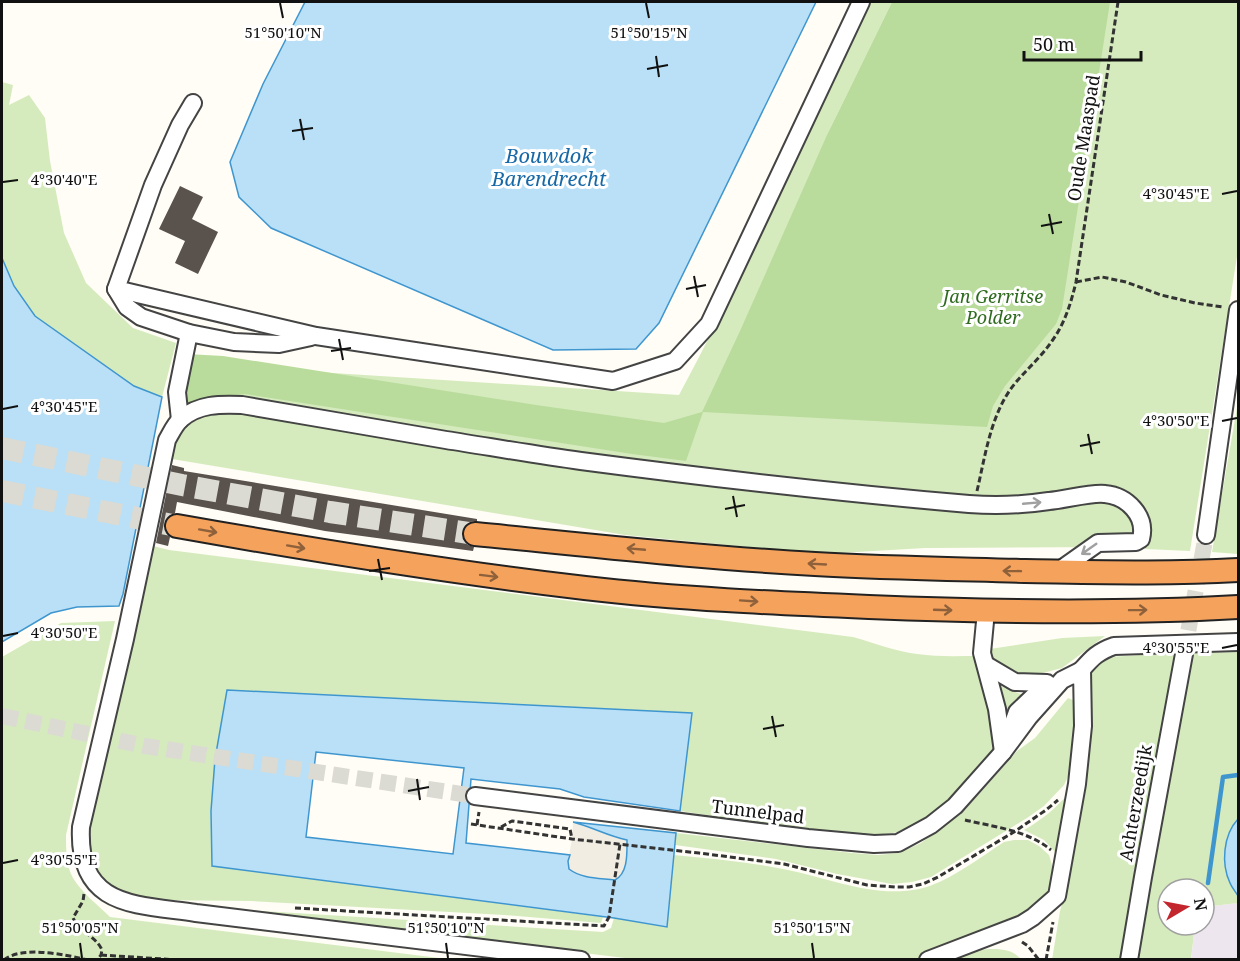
<svg xmlns="http://www.w3.org/2000/svg" width="1240" height="961" font-family="'Noto Serif',serif">
	<style>
		.industrial { fill: #eee6ef }
		.green { fill: #d5ebbd }
		.forest { fill: #b9dc9c }
		.plaza { fill: #f1ede2 }
		.water { fill: #b9e0f7; stroke: #3f96cf; stroke-width: 1.5; fill-rule: evenodd }
		.lines { fill: none; stroke-linecap: round; stroke-linejoin: round }
		.stream { stroke: #3f96cf; stroke-width: 4.5 }
		.building { fill: #5a524d }
		.minor-tunnel { stroke: #dbdad3; stroke-width: 16; stroke-dasharray: 16 8; stroke-linecap: butt }
		.highway-tunnel { stroke: #dbdad3; stroke-width: 22; stroke-dasharray: 22 11; stroke-linecap: butt }
		.minor-casing { stroke: #444; stroke-width: 20 }
		.highway-casing { stroke: #222; stroke-width: 26 }
		.path { stroke: #333; stroke-width: 3; stroke-dasharray: 6 3; stroke-linecap: butt }
		.minor { stroke: #fff; stroke-width: 16 }
		.highway { stroke: #f5a25d; stroke-width: 22 }
		.oneway { stroke: #a0a0a0 }
		.oneway2 { stroke: #8e613b }
		.ticks { fill: none; stroke: #111; stroke-width: 2 }
		.labels { text-anchor: middle; stroke-width: 6; stroke-linejoin: round; paint-order: stroke }
		.street-label { font-size: 18px; fill: #111; stroke: #fff }
		.park-label { font-size: 18px; font-style: italic; fill: #2f6b1f; stroke: #fff }
		.water-label { font-size: 20px; font-style: italic; fill: #1768a6; stroke: #fff }
		.ticks-label { font-size: 15px; text-anchor: middle; fill: #111; stroke: #fff; stroke-width: 6; stroke-linejoin: round; paint-order: stroke }
	</style>
	<rect width="100%" height="100%" fill="#fffdf5"/>
	<polygon class="industrial" points="1238,903 1238,959 1191,960 1195,925 1204,925 1204,907"/>
	<g class="green">
		<path d="M861,2h31l-65,133 69,-133h342v248l-48,301 -45,-2v-10l-39,8 -181,1 -103,6 -197,-19 -459,-77 26,-94 487,31c69,-128 126,-261 182,-393z"/>
		<polygon points="2,82 13,85 9,105 29,95 45,118 50,161 64,233 86,283 133,328 176,343 162,397 134,386 35,316 14,286 2,258"/>
		<polygon points="1238,402 1238,554 1212,552"/>
		<path d="M149,545l20,5 684,87c21,6 42,14 64,17 20,3 40,2 61,2l21,78 -10,23 -35,39 -25,20 -30,16 -42,6 -177,-27 11,-98 -464,-23 -12,69 -4,52 2,55 390,51 -2,6 -97,-8 -253,-14 -100,-1 -49,-10 -21,-44z"/>
		<path d="M115,621l-49,214c0,13 0,31 7,43 9,15 25,27 37,39l337,42h-445v-302l59,-34z"/>
		<polygon points="1105,636 1062,668 1035,675 1015,673 992,659 990,649 1062,638"/>
		<polygon points="1238,652 1238,819 1235,823 1230,882 1238,896 1238,903 1204,907 1204,889 1168,889 1168,925 1195,925 1191,959 1136,960 1191,653"/>
		<polygon points="1176,653 1122,959 1052,960 1060,911 1064,898 1090,677 1096,666 1109,657"/>
		<polygon points="996,684 1023,695 1005,718"/>
		<polygon points="1068,698 1075,701 1076,751 1072,768 1064,785 1044,806 1027,818 931,877 912,882 892,884 837,874 776,859 675,845 676,833 852,853 878,855 899,853 921,843 964,811 1017,751 1035,738"/>
		<path d="M1069,793l-11,62 -14,-15 -20,-10c18,-10 32,-22 45,-37z"/>
		<path d="M1014,840h14l11,6 10,9 5,17 -7,23 -18,18 -114,46h-282l-388,-47 2,-2 356,22 8,-4 3,-10 53,9 7,-72c38,4 77,7 114,15 44,9 86,28 131,19 26,-5 62,-32 85,-47z"/>
		<path d="M989,949c13,0 22,0 32,10h-65l24,-9z"/>
	</g>
	<polygon class="forest" points="892,2 1110,2 1062,309 1056,324 1005,386 993,406 987,427 703,412 686,461 632,454 245,394 176,404 187,354 223,356 536,405 664,423 702,412 740,331 827,135"/>
	<polygon class="plaza" points="573,822 595,828 613,837 627,840 625,870 622,875 615,880 583,877 576,874 569,869 568,861 572,839"/>
	<g class="water">
		<polygon points="305,2 816,2 659,323 636,349 553,350 271,228 239,197 230,162 263,84"/>
		<polygon points="2,258 14,286 35,316 134,386 162,397 123,594 119,606 77,607 51,613 2,642"/>
		<path d="M227,690l465,23 -12,98 -96,-14 -24,-8 -89,-10 -5,64 104,12 -2,6 1,8c13,10 30,9 46,11 13,-7 12,-26 12,-40 -19,-4 -35,-13 -54,-18l103,11 -9,94 -53,-9 -402,-52 -1,-55 4,-52zM316,752l148,16 -11,86 -147,-17z"/>
		<path d="M1238,819v77c-2,-4 -6,-8 -8,-13 -9,-19 -7,-48 8,-64z"/>
	</g>
	<g class="lines">
		<polyline class="stream" points="1208,883 1223,777 1238,775"/>
	</g>
	<g class="building">
		<polygon points="180,186 203,197 192,219 218,232 198,274 175,263 185,241 159,229"/>
		<polygon points="172,465 184,468 184,471 477,519 477,521 469,522 464,526 462,532 463,540 468,545 474,547 473,551 325,531 177,502 175,513 167,517 164,523 165,531 170,537 168,546 156,543"/>
	</g>
	<g class="lines">
		<g class="minor-tunnel">
			<polyline points="1184,654 1206,535"/>
			<polyline points="2,716 145,746 475,796"/>
		</g>
		<g class="highway-tunnel">
			<polyline points="2,448 182,485 330,512 475,534"/>
			<polyline points="2,491 177,526"/>
		</g>
		<defs>
			<g id="minor">
				<polyline points="193,103 180,125 153,185 116,289 316,336 613,381 675,361 709,324 861,2"/>
				<polyline points="116,289 127,307 141,317 189,333 234,342 279,344 311,337"/>
				<polyline points="180,420 177,392 189,333"/>
				<polyline points="1206,535 1238,310"/>
				<polyline points="986,611 982,653 997,709 1003,752"/>
				<polyline points="986,665 1015,682 1047,683"/>
				<path d="M1076,676c14,-15 18,-23 38,-30l124,-4"/>
				<polyline points="1008,737 1017,712 1040,690"/>
				<polyline points="475,796 808,838 874,844 898,843 931,825 955,806 1003,752 1029,717 1062,680 1082,670"/>
				<path d="M581,960l-385,-47c-61,-9 -119,-5 -115,-86l44,-188 42,-199c4,-7 8,-16 14,-21 17,-15 39,-15 61,-14 68,12 136,23 204,35 45,7 90,15 135,21 129,17 259,32 388,43 27,2 54,1 80,-3 15,-1 43,-9 56,-7 22,2 42,22 36,45l-5,3 -38,1 -41,29"/>
				<polyline points="928,960 1022,924 1033,917 1057,896 1077,784 1083,726 1082,670"/>
				<polyline points="1129,960 1143,877 1184,654"/>
			</g>
			<g id="highway">
				<path d="M177,526c135,24 271,46 408,62 94,11 189,15 284,19 123,5 246,7 369,0"/>
				<path d="M475,534c114,11 227,24 340,30 70,4 140,5 210,7 71,1 142,3 213,-1"/>
			</g>
		</defs>
		<use href="#minor" class="minor-casing"/>
		<use href="#highway" class="highway-casing"/>
		<g class="path">
			<polyline points="1076,282 1102,277 1126,282 1161,295 1195,303 1223,307"/>
			<path d="M977,491c8,-34 13,-72 33,-101 12,-17 30,-31 42,-49 13,-18 19,-38 24,-59l42,-280"/>
			<path d="M965,820c29,7 62,10 86,30"/>
			<polyline points="471,824 572,839 699,853 784,864 867,885 895,887 909,887 923,884 938,877 1014,832 1046,810 1058,800"/>
			<polyline points="477,825 479,812"/>
			<polyline points="501,827 512,821 570,829 572,839"/>
			<path d="M84,894l-1,7 -10,17c6,14 23,18 29,32l-1,5 -4,5"/>
			<polyline points="295,908 604,926 609,917 620,844"/>
			<polyline points="1022,942 1028,946 1039,960"/>
			<polyline points="101,955 179,960"/>
			<path d="M4,960c18,-15 63,-5 84,0"/>
			<polyline points="1046,960 1053,922"/>
		</g>
		<use href="#minor" class="minor"/>
		<use href="#highway" class="highway"/>
	</g>
	<defs><path id="oneway-shaft" d="M-6 0H5M1.5-3L5.5 0L1.5 3" fill="none" stroke-width="1.6" stroke-linecap="round" stroke-linejoin="round" transform="scale(1.5)"/></defs>
	<g class="oneway">
		<use href="#oneway-shaft" transform="translate(1032 503) rotate(-5)"/>
		<use href="#oneway-shaft" transform="translate(1089 549) rotate(145)"/>
	</g>
	<g class="oneway2">
		<use href="#oneway-shaft" transform="translate(208 531) rotate(10)"/>
		<use href="#oneway-shaft" transform="translate(296 547) rotate(10)"/>
		<use href="#oneway-shaft" transform="translate(636 549) rotate(-175)"/>
		<use href="#oneway-shaft" transform="translate(817 564) rotate(-177)"/>
		<use href="#oneway-shaft" transform="translate(1012 571) rotate(-179)"/>
		<use href="#oneway-shaft" transform="translate(489 576) rotate(7)"/>
		<use href="#oneway-shaft" transform="translate(749 601) rotate(4)"/>
		<use href="#oneway-shaft" transform="translate(943 610) rotate(2)"/>
		<use href="#oneway-shaft" transform="translate(1138 610) rotate(-1)"/>
	</g>
	<path class="ticks" d="M280,3l3,15M646,3l3,15M656,56l3,21M647,69l21,-4M300,119l4,21M292,131l21,-3M3,182l15,-2M1222,194l15,-3M1049,214l4,20M1041,226l21,-4M694,276l4,21M686,289l20,-4M339,339l4,21M331,351l20,-3M3,409l15,-3M1222,421l15,-3M1088,434l4,20M1080,446l20,-4M733,496l4,21M725,509l20,-4M378,559l4,21M369,571l21,-3M3,636l15,-3M1222,648l15,-3M772,716l4,21M763,729l21,-4M417,779l3,21M408,791l21,-4M3,863l15,-3M80,943l2,15M446,943l2,15M812,943l2,15"/>
	<g class="labels">
		<g class="street-label">
			<text transform="translate(1084 138) rotate(-81)" y="6">Oude Maaspad</text>
			<text transform="translate(1136 803) rotate(-80)" y="6">Achterzeedijk</text>
			<text transform="translate(758 812) rotate(7)" y="6">Tunnelpad</text>
		</g>
		<g class="park-label">
			<text x="993" y="303">Jan Gerritse<tspan x="993" dy="21">Polder</tspan></text>
		</g>
		<g class="water-label">
			<text x="549" y="163">Bouwdok<tspan x="549" dy="23">Barendrecht</tspan></text>
		</g>
	</g>
	<g class="ticks-label">
		<text x="283" y="38">51°50'10"N</text>
		<text x="649" y="38">51°50'15"N</text>
		<text x="64" y="185">4°30'40"E</text>
		<text x="1176" y="199">4°30'45"E</text>
		<text x="64" y="412">4°30'45"E</text>
		<text x="1176" y="426">4°30'50"E</text>
		<text x="64" y="638">4°30'50"E</text>
		<text x="1176" y="653">4°30'55"E</text>
		<text x="64" y="865">4°30'55"E</text>
		<text x="80" y="933">51°50'05"N</text>
		<text x="446" y="933">51°50'10"N</text>
		<text x="812" y="933">51°50'15"N</text>
	</g>
	<rect width="1240" height="961" fill="none" stroke="#111111" stroke-width="6"/>
	<g transform="translate(1186 907) rotate(80)"><circle r="28" fill="#ffffff" stroke="#a0a0a0" stroke-width="1.5"/>
	<path d="M0-4.5L10 22L0 15L-10 22Z" fill="#c4262e"/>
	<text y="-9" font-size="16" font-weight="bold" text-anchor="middle" fill="#111111">N</text>
	</g>
	<path d="M1024 51v9h117v-9" fill="none" stroke="#111111" stroke-width="3"/>
	<text x="1033" y="51" font-size="18" fill="#111111" stroke="#ffffff" stroke-width="4.5" paint-order="stroke">50 m</text>
</svg>
